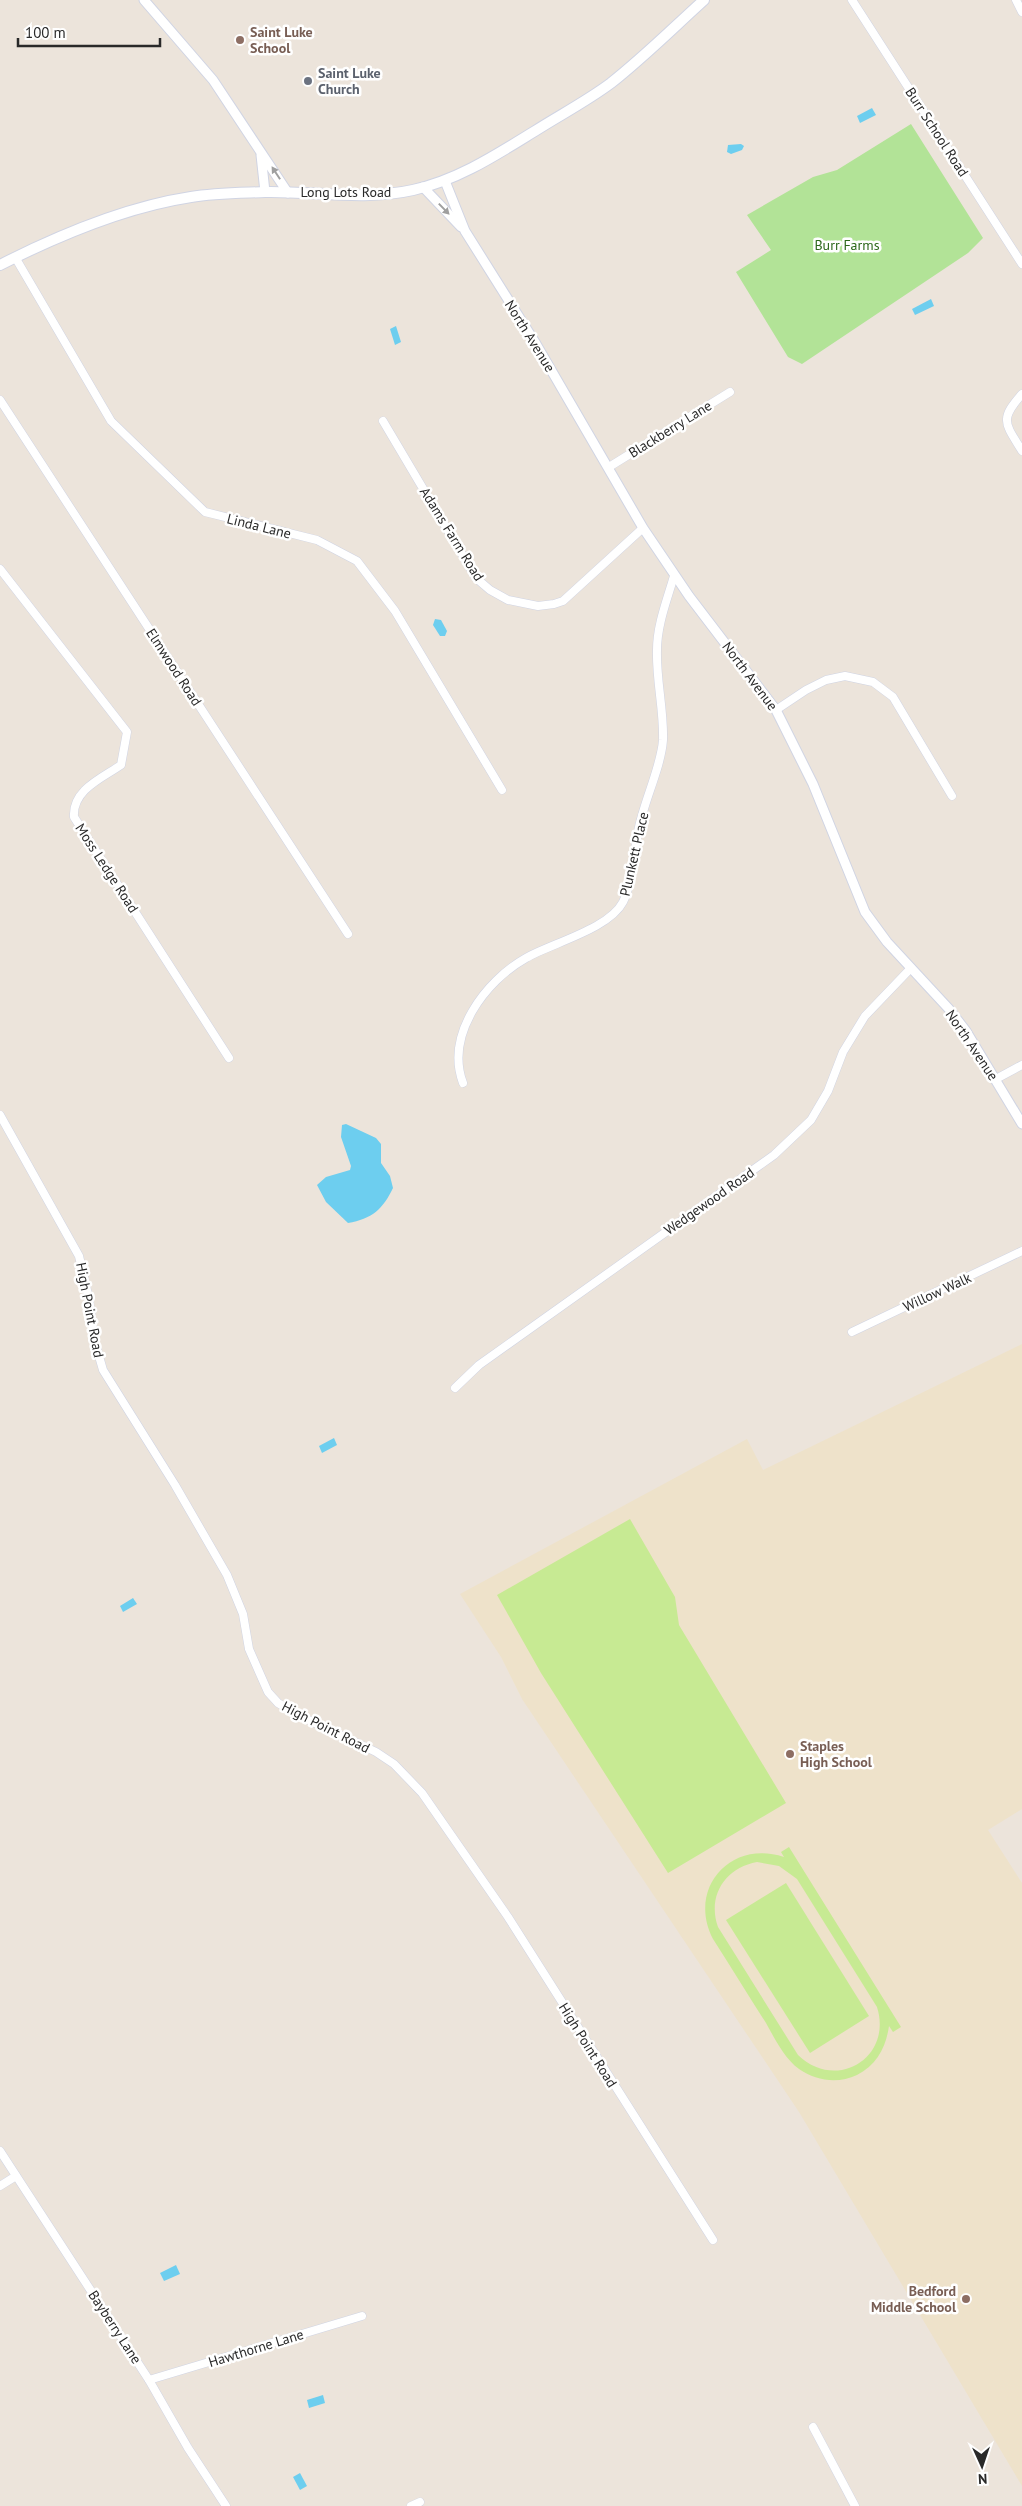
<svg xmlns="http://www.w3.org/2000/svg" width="1022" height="2506" font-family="'PT Sans',sans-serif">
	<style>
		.education { fill: #eee2ca }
		.green { fill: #b2e397 }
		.pitch { fill: #c7ea93; fill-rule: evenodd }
		.water { fill: #6dceef }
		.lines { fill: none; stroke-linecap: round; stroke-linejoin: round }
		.minor-casing { stroke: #d0d4e3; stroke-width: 9 }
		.tertiary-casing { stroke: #d0d4e3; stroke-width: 11 }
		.secondary-casing { stroke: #d0d4e3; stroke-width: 12 }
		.minor { stroke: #fff; stroke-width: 8 }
		.tertiary { stroke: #fff; stroke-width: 9 }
		.secondary { stroke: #fff; stroke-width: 10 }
		.oneway { fill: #9f9f9f }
		.education-dot { fill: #8d6e63; stroke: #fff; stroke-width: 2 }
		.worship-dot { fill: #6b7280; stroke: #fff; stroke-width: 2 }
		.labels { text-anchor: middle; stroke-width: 5; stroke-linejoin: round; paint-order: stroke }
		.education-label { font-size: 14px; font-weight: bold; fill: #785e54; stroke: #fff; text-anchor: start }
		.worship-label { font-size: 14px; font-weight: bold; fill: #5b616d; stroke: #fff; text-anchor: start }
		.street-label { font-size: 14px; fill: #292929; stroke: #fff }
		.park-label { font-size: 14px; fill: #2b6719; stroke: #fff }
	</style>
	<rect width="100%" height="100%" fill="#ece4db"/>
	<polygon class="education" points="1022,1344 1022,1809 988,1830 1022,1883 1022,2486 799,2112 522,1699 501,1657 460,1594 747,1439 763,1470"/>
	<polygon class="green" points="911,124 983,238 968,253 802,364 788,357 736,272 771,250 747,215 813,177 837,170"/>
	<g class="pitch">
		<polygon points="630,1519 675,1597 679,1625 786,1803 668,1873 541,1673 497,1595"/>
		<path d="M789,1847l112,180 -8,5 -4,-6c-3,21 -12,39 -32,49 -19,9 -41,6 -58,-6 -15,-11 -24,-30 -33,-46 -18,-28 -35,-56 -53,-84 -26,-50 17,-100 71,-82l-3,-5zM757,1862l22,4 18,13 80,128c16,51 -41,85 -79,48l-80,-128c-11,-31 7,-59 39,-65z"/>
		<polygon points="786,1883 869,2016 810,2053 726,1920"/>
	</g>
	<g class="water">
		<polygon points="872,108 876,115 860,123 857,116"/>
		<polygon points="741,144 744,146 742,150 731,154 727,152 728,145"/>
		<polygon points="931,299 934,306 915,315 912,309"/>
		<polygon points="396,326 401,342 395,345 390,329"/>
		<polygon points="435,619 441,620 447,631 445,636 440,636 433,625"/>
		<path d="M346,1124l30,14 5,6v19l9,13 3,12c-10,21 -21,31 -45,35l-22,-21 -9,-17 9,-8 24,-7 1,-4 -10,-29 1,-12z"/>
		<polygon points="334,1438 337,1445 322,1453 319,1446"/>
		<polygon points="133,1598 137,1604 123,1612 120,1606"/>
		<polygon points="176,2265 180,2274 164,2281 160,2273"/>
		<polygon points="323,2395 325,2403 309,2408 307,2400"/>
		<polygon points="300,2473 307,2486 300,2490 293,2477"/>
	</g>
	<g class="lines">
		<defs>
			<g id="minor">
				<polyline points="852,0 1022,264"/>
				<polyline points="1016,0 1022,12"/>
				<polyline points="15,257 111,421 205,512 317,540 357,561 395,611 502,790"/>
				<path d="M1022,394c-23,26 -17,29 0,57"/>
				<polyline points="0,400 348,934"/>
				<polyline points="383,421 476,578 490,590 508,600 538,606 554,604 563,601 643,528"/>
				<polyline points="609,467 730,392"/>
				<path d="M0,569l127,163 -6,33c-19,13 -49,25 -47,52l155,241"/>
				<polyline points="776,710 806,690 826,680 845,676 873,682 893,697 952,796"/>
				<polyline points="996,1079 1022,1065"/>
				<path d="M463,1083c-18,-48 22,-102 63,-125 26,-15 83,-29 97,-56 9,-18 11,-50 15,-70 5,-29 23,-64 25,-92 1,-30 -7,-60 -6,-90 0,-25 10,-50 17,-74"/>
				<polyline points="0,1115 79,1256 89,1299 94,1339 103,1370 175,1485 227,1575 243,1614 249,1649 268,1692 278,1703 298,1715 376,1752 394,1764 422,1793 508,1917 713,2240"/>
				<polyline points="852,1332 1022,1251"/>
				<polyline points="455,1388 479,1365 774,1155 811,1120 828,1091 843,1052 865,1016 911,968"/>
				<polyline points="0,2151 149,2380 188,2448 226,2506"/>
				<polyline points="0,2186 16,2176"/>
				<polyline points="149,2380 362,2316"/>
				<polyline points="813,2427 855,2506"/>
				<polyline points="411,2506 420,2502"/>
			</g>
			<g id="tertiary">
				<polyline points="144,0 213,80 288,193"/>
				<polyline points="261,155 265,192"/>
				<polyline points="445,181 465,231 536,344 643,528 689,596 776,710 813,784 865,912 887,942 949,1009 966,1031 1022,1124"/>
				<polyline points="423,187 461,227"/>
			</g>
			<path id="secondary" d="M0,265c59,-30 125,-58 191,-68 23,-4 49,-4 74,-5 49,-1 99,9 148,-2 45,-10 83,-35 122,-59 25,-16 52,-30 76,-48 33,-26 62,-55 93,-83"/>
		</defs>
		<use href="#minor" class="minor-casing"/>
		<use href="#tertiary" class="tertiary-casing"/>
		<use href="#secondary" class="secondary-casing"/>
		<use href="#minor" class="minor"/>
		<use href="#tertiary" class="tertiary"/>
		<use href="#secondary" class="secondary"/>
	</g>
	<defs><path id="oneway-solid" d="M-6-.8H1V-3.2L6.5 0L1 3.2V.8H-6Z" transform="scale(1.25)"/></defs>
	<g class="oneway">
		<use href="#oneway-solid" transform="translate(276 173) rotate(-123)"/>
		<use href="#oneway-solid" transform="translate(444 209) rotate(46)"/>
	</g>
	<g class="education-dot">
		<circle cx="240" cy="40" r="5"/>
		<circle cx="790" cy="1754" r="5"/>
		<circle cx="966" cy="2299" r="5"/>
	</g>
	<circle class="worship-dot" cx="308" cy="81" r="5"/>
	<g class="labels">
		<g class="education-label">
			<text x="250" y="37">Saint Luke<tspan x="250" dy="16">School</tspan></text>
			<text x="800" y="1751">Staples<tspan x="800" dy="16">High School</tspan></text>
			<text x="956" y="2296" text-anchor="end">Bedford<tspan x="956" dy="16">Middle School</tspan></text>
		</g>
		<g class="worship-label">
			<text x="318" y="78">Saint Luke<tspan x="318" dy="16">Church</tspan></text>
		</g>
		<g class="street-label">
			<text transform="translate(937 132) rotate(57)" y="5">Burr School Road</text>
			<text x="346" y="197">Long Lots Road</text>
			<text transform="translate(530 336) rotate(58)" y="5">North Avenue</text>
			<text transform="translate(670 429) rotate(-32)" y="5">Blackberry Lane</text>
			<text transform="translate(259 526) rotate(14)" y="5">Linda Lane</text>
			<text transform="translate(452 534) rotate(58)" y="5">Adams Farm Road</text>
			<text transform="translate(174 667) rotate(57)" y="5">Elmwood Road</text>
			<text transform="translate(750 676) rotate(53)" y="5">North Avenue</text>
			<text transform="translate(634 854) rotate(-77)" y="5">Plunkett Place</text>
			<text transform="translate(107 868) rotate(57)" y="5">Moss Ledge Road</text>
			<text transform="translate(972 1045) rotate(56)" y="5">North Avenue</text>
			<text transform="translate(709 1201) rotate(-35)" y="5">Wedgewood Road</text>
			<text transform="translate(937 1292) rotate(-25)" y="5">Willow Walk</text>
			<text transform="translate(90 1310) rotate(79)" y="5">High Point Road</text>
			<text transform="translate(326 1727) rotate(27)" y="5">High Point Road</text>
			<text transform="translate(588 2045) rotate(58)" y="5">High Point Road</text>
			<text transform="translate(115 2327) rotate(57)" y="5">Bayberry Lane</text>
			<text transform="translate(256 2348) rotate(-17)" y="5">Hawthorne Lane</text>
		</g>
		<g class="park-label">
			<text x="847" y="250">Burr Farms</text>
		</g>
	</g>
	<g transform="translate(982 2466) rotate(177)" stroke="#ffffff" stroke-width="4" paint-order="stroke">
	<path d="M0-4L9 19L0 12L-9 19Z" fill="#292929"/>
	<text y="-8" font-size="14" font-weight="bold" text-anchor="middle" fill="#292929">N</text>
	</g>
	<path d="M18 38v8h142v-8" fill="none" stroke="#292929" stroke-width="2.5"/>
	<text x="25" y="38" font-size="15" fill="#292929" stroke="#ffffff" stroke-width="4" paint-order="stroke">100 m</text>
</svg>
